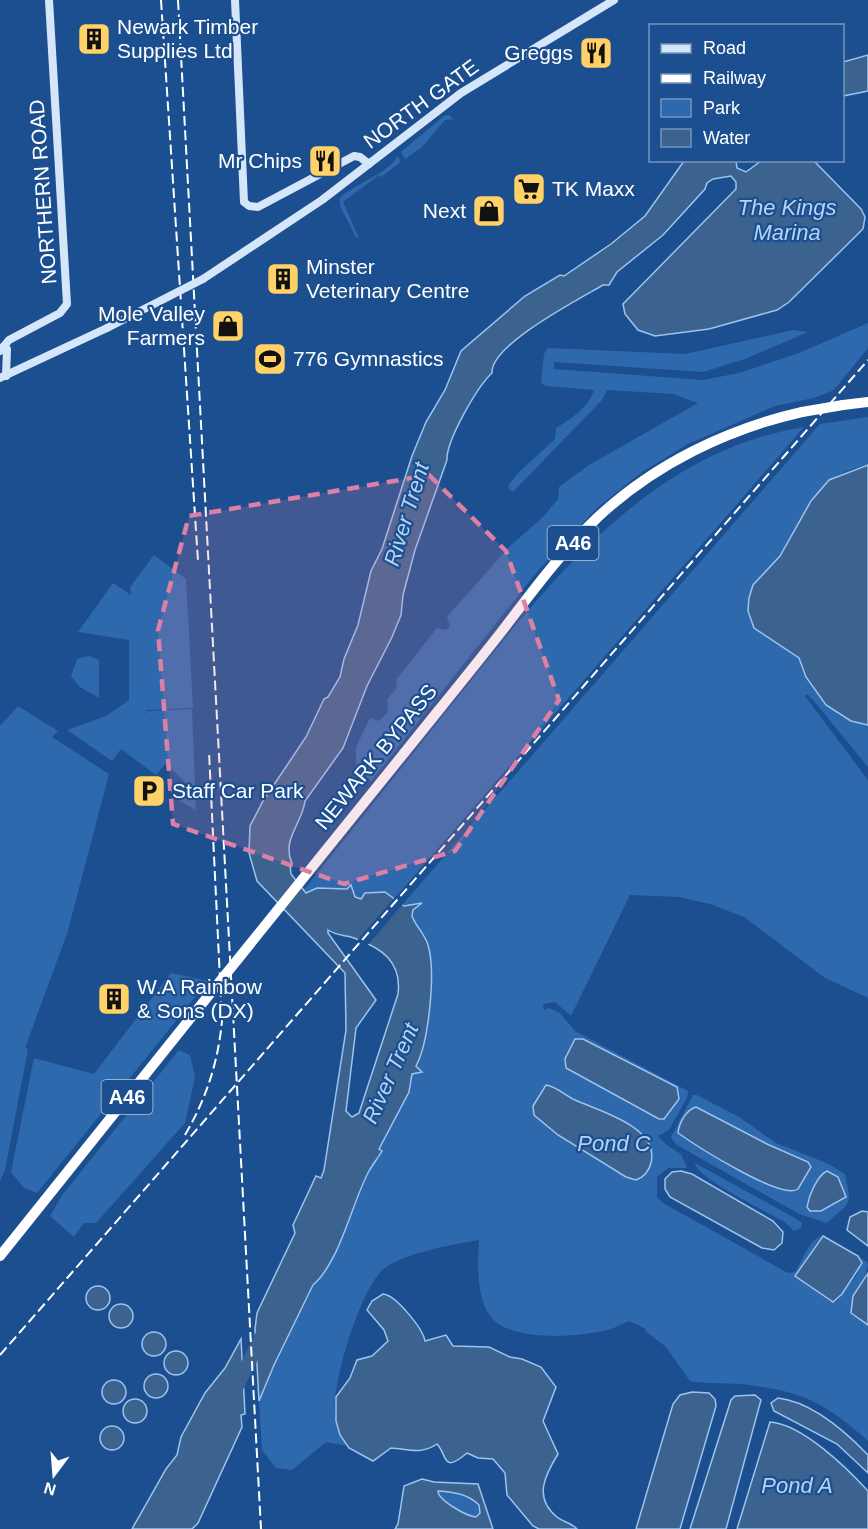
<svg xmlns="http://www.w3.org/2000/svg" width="868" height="1529" font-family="Arial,sans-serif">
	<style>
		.green { fill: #2e69ad }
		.water { fill: #3c6290; stroke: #9cc4f0; stroke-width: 1.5; fill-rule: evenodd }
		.pier { fill: #1b4f8f }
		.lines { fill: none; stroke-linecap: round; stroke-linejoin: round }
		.river { stroke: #3c6290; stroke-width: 14 }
		.secondary { stroke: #d6e6fa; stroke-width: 8 }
		.highway { stroke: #fff; stroke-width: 10 }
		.rail { stroke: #fff; stroke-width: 2; stroke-dasharray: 10 4.5; stroke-linecap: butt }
		.secondary-bridge { stroke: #d6e6fa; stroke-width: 8 }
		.highway-bridge { stroke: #fff; stroke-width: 10 }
		.marked { fill: #dd80a5; fill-opacity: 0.2; stroke: #dd80a5; stroke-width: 4.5; stroke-dasharray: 12 8; stroke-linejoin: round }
		.labels { text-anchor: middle; stroke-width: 4.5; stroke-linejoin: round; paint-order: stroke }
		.shield { fill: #1b4f8f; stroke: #bbcadd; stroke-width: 1.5 }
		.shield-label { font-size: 20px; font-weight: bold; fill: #fff }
		.poi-label { font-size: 21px; fill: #fff; stroke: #1b4f8f; text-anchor: start }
		.street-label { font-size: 21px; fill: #fff; stroke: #1b4f8f }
		.water-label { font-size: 22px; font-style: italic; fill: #b5d3f5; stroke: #1b4f8f }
	</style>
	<rect width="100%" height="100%" fill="#1b4f8f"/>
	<g class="green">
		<polygon points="445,115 449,115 462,126 454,119 445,120 421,148 405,159 401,152"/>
		<path d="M398,156l3,6 -20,15 -2,-2 -36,27 16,36 -3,-1 -16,-31v-8c17,-16 45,-22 58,-42z"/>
		<path d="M868,323v25l-34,42 -20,8 -39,8 -87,38 -46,28 -45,36 -61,65 -165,208 -15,-17v-17l14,-29 9,3 9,-9 -1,-12 10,-13 -1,-7 41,-52 9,2 4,-4 -3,-9 62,-70 35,-31 14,-17 1,-12 30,-22 109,-62 -25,-9 -66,-4 -5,10 -88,91h-3l-3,-5 9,-12 38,-35 1,-11c15,-9 32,-20 38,-38l-49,-4 -4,-4 3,-28 4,-6 137,6 108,-24 15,2 -63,27 -42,13 -149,-10v7l149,11 36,-7 60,-20z"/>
		<path d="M868,417v48c-58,11 -58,50 -88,90 -10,14 -26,22 -30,40 -3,10 2,23 4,33l45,30 7,19 20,28 25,16 17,4v42l-55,-67 -6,-6 -2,2 63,84v218l-43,-20 -81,-61 -34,-13 -31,-7 -49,-2 -59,121 -16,-14 -12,2 1,6 5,-2 11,5 15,18 113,60 -1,7 -18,32 -11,6 10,10 13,8 6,14h-19l-11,9v20l6,6 125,70 7,-1c9,-13 13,-34 30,-37l-6,4 -24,37 34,25h8l20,-27 4,-14 -3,-4 10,7c0,18 -17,30 -17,50l17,12v116c-45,-40 -67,-50 -127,-57 -18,-1 -34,0 -51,-3l-24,-34 -21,-16 1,-2 -17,-8c-8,3 -17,9 -26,10 -28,6 -98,12 -115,-18 -12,-21 -10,-50 -9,-73 -25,4 -72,13 -93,27 -25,18 -54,115 -51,146 1,13 5,22 13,33l-22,-4 -34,28 -16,-2 -14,-18 -3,-48 3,-12 52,-105 25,-44 30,-70 13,-20 -3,-2 29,-57 4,-18 8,-1 -4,-7c12,-22 21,-101 11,-126 -3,-8 -12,-14 -15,-23l1,-7 7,-5h-18l418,-481z"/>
		<path d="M804,427l-410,472 -9,-7 -20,1 -4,6 -6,-2 -2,-8 -50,2c49,-61 98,-122 147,-184 95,-119 194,-254 354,-280z"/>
		<polygon points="154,555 186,579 193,708 147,710 141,719 147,711 192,709 196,810 178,800 190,787 166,763 156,775 121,749 112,761 67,730 106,716 129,700 129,640 78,632 113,583 131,595 130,587"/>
		<polygon points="89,656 99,660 99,698 80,687 71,676 77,659"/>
		<polygon points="18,706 58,731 52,737 109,774 67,934 25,1048 28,1049 5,1170 0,1181 0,726"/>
		<polygon points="171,973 208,981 37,1193 24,1188 11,1172 34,1058 94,1074"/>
		<polygon points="179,1050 190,1055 195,1077 185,1123 96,1223 84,1223 74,1237 50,1216 63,1194"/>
		<polygon points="693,1095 697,1095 739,1117 776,1143 829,1164 845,1174 849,1194 848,1202 845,1207 827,1223 799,1214 677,1145 671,1138 673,1133"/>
		<path d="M695,1163l100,55 7,5 -1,5 -7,3 -9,-9c-16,-9 -91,-45 -90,-59z"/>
		<path d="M438,1491c17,1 31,3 42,16v6l-4,4c-11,-1 -38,-17 -38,-26z"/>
	</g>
	<g class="water">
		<polygon points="868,55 868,91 843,96 843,62"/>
		<path d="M684,161h52l1,7 9,4 15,-11h53l47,48 4,8 -2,12 -74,73 -12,8 -68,19 -54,7 -17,-6 -13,-16 -2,-10 113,-115v-7l-5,-6 -18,3 -6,4 -2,6 -42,46 -46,37 -8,13h-6c-24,14 -113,60 -111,88 -15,14 -46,68 -45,87l-32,90 -12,45 -2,20 -9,22 -25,49 -24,62 -38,53c-2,21 -24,39 -13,62l-2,3 1,8 15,19 11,-5 30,1 4,-4 4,12 6,2 4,-6 20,-1 19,14 18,-3 -9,7 -1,6c4,11 13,18 16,29 8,26 1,97 -12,121l6,6 -10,2 -3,18 -30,57 3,2c-4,7 -9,13 -13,20 -17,31 -29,91 -56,114l-39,80 -15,36 -4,-72 2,-16 38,-80 -2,-8 23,-49 5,2 3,-8 22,-140 -1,-57 -88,-92 -8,-28 1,-27 13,-25 43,-64 18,-38 4,-2 12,-20 4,-18 14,-34 13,-54 11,-22 30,-93 14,-34 19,-32 16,-39 64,-55 35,-21 4,1 47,-32 34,-28zM328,930c9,6 17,5 26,8 28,10 48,24 44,56l-39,119 -7,4 -6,-6 10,-83 20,-28 -48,-67z"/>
		<polygon points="868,465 868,725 851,721 826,705 806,677 799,658 754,628 748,611 749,598 753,585 780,556 811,501 829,480"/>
		<polygon points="575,1039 583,1039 677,1087 679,1099 664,1119 659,1119 566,1068 565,1059"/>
		<path d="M546,1085c11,2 19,10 29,15 24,11 85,27 76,63 -2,8 -7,14 -15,17l-10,-3 -68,-42 -24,-20 -1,-9z"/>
		<path d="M696,1107l71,37 41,18 3,5 -13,22c-16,12 -103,-44 -120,-56 1,-10 8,-23 18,-26z"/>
		<polygon points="681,1171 692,1174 773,1221 783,1232 782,1243 774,1250 762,1248 670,1197 665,1189 665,1179 672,1172"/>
		<path d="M827,1171l11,6 8,20 -25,14h-11l-3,-4c2,-12 10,-31 20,-36z"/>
		<polygon points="862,1211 868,1212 868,1246 847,1230 850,1217"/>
		<polygon points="823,1236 858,1256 862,1263 842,1294 833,1302 795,1276"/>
		<polygon points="868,1273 868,1325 851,1313 853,1296"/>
		<circle cx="98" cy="1298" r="12"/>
		<path d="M383,1294c13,1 40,35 42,47l21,-6 7,11 36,1 21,10 12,2 19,8 15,20 -13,34 15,33c-13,21 -25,44 -1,63 6,5 15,6 20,12h-38l-6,-3 -26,-31 -2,-22 -12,-14 -15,-1 -11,-5c-25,21 -19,3 -30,-9 -16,11 -29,5 -46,4l-18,13 -24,-13 -9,-13 -4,-14v-24l14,-19 7,-18 15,-4 16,-15 -4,-11 -17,-20 5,-9z"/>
		<circle cx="121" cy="1316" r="12"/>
		<circle cx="154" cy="1344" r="12"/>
		<polygon points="241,1339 245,1414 241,1415 242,1427 198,1523 192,1529 132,1529 166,1469 177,1455 181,1437 205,1393 225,1368"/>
		<circle cx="176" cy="1363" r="12"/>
		<circle cx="156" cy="1386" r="12"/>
		<circle cx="114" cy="1392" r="12"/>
		<polygon points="692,1392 709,1393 715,1399 716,1406 680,1529 636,1529 673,1404 680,1395"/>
		<polygon points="735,1396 755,1395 761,1400 726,1529 690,1529 731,1400"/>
		<path d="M778,1398c34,4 67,33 90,57v18l-31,-29 -63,-33 -3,-8z"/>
		<circle cx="135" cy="1411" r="12"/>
		<path d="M770,1422c32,2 77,46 98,69v38h-131z"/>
		<circle cx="112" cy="1438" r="12"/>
		<path d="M422,1479l12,3 44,2 15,45h-98l3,-5 6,-38zM438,1491c16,1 30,3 41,14l1,8 -4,4c-10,-1 -38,-17 -38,-26z"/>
	</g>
	<polygon class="pier" points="396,896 404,903 366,947 356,942"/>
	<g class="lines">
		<polyline class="river" points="235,1390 264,1332"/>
		<g class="secondary">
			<polyline points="235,0 244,202 249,206 258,207 354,156 360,157 369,164"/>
			<polyline points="203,279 322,200 461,93 614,0"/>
			<polyline points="4,346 7,349 6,376"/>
			<polyline points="0,351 9,340 60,313 67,304 49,0"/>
			<polyline points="0,378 107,328"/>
		</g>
		<g class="highway">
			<polyline points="843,405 868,402"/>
			<path d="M405,752c32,-40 65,-80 97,-121 30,-39 60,-80 96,-114 57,-53 129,-88 204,-105"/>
			<polyline points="0,1256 217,985"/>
		</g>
		<g class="rail">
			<polyline points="161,0 198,561"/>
			<polyline points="178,0 261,1529"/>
			<path d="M185,1135c21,-36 33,-72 37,-114l-13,-269"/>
			<polyline points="0,1355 868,360"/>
		</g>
		<polyline class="secondary-bridge" points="107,328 203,279"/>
		<g class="highway-bridge">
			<polyline points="802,412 843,405"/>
			<polyline points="217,985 405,752"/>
		</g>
	</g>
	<path class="marked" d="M429,475l77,76 53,149 -104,151 -111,33 -171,-60 -15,-194 31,-114z"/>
	<defs>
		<symbol id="building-square" viewBox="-11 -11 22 22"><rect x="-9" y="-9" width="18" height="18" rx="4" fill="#ffd166" stroke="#1b4f8f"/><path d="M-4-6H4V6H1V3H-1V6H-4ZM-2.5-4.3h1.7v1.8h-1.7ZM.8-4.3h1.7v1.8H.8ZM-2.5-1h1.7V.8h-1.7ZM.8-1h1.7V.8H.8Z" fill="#111"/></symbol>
		<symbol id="restaurant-square" viewBox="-11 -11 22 22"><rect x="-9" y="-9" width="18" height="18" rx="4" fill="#ffd166" stroke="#1b4f8f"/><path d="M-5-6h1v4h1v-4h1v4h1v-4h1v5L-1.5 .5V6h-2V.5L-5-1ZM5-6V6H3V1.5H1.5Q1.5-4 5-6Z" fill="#111"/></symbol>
		<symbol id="supermarket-square" viewBox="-11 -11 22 22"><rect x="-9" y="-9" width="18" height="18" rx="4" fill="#ffd166" stroke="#1b4f8f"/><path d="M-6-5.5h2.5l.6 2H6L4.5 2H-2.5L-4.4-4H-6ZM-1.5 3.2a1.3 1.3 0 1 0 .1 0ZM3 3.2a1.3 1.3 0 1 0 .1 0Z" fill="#111"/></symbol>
		<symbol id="shop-square" viewBox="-11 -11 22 22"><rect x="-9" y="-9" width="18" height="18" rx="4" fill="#ffd166" stroke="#1b4f8f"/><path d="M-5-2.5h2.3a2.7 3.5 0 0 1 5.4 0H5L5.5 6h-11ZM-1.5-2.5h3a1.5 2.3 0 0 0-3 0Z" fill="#111"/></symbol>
		<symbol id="stadium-square" viewBox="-11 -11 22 22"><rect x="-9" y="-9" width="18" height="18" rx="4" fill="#ffd166" stroke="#1b4f8f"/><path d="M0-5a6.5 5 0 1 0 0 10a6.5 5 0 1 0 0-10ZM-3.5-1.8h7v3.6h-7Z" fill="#111"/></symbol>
		<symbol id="parking-square" viewBox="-11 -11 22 22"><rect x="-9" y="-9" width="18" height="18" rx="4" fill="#ffd166" stroke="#1b4f8f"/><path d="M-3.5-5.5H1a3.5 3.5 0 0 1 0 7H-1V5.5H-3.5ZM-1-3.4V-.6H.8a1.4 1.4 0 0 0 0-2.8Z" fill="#111"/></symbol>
	</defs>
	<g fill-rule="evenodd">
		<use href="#building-square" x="75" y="20" width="38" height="38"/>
		<use href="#restaurant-square" x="577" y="34" width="38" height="38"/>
		<use href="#restaurant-square" x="306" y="142" width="38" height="38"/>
		<use href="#supermarket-square" x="510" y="170" width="38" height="38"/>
		<use href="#shop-square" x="470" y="192" width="38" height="38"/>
		<use href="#building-square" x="264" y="260" width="38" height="38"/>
		<use href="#shop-square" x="209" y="307" width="38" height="38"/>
		<use href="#stadium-square" x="251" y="340" width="38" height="38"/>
		<use href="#parking-square" x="130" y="772" width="38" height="38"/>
		<use href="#building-square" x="95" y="980" width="38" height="38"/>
	</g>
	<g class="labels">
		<g class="shield">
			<rect x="547.5" y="526" width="51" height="34" rx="4.5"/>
			<rect x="101.5" y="1080" width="51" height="34" rx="4.5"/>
		</g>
		<g class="shield-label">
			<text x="573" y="550">A46</text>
			<text x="127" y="1104">A46</text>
		</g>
		<g class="poi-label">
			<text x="117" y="34">Newark Timber<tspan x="117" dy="24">Supplies Ltd</tspan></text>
			<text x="573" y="60" text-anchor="end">Greggs</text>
			<text x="302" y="168" text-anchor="end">Mr Chips</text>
			<text x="552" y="196">TK Maxx</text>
			<text x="466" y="218" text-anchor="end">Next</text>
			<text x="306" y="274">Minster<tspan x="306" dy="24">Veterinary Centre</tspan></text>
			<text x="205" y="321" text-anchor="end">Mole Valley<tspan x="205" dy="24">Farmers</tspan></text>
			<text x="293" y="366">776 Gymnastics</text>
			<text x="172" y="798">Staff Car Park</text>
			<text x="137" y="994">W.A Rainbow<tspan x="137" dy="24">&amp; Sons (DX)</tspan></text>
		</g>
		<g class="street-label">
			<text transform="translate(421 104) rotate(-36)" y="7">NORTH GATE</text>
			<text transform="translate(43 192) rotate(-94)" y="7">NORTHERN ROAD</text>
			<text transform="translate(376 757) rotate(-51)" y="7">NEWARK BYPASS</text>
		</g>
		<g class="water-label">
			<text x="787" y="215">The Kings<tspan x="787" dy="25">Marina</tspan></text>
			<text transform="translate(406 514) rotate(-73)" y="8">River Trent</text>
			<text transform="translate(390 1073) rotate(-66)" y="8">River Trent</text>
			<text x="614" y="1151">Pond C</text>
			<text x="797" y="1493">Pond A</text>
		</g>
	</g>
	<rect x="649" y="24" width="195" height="138" fill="#1b4f8f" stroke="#7695bc" stroke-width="1.5"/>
	<rect x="661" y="44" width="30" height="9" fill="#d6e6fa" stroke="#7695bc" stroke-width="1.5"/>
	<text x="703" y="54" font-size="18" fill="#ffffff">Road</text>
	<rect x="661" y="74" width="30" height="9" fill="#ffffff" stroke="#7695bc" stroke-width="1.5"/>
	<text x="703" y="84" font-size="18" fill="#ffffff">Railway</text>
	<rect x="661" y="99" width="30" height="18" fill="#2e69ad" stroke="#7695bc" stroke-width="1.5"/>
	<text x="703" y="114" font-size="18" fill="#ffffff">Park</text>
	<rect x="661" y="129" width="30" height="18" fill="#3c6290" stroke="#7695bc" stroke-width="1.5"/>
	<text x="703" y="144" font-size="18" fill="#ffffff">Water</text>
	<g transform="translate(54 1475) rotate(196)" stroke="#1b4f8f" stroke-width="4.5" paint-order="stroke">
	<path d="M0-4.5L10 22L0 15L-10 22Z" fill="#ffffff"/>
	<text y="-9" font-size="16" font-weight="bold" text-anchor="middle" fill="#ffffff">N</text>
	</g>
</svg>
